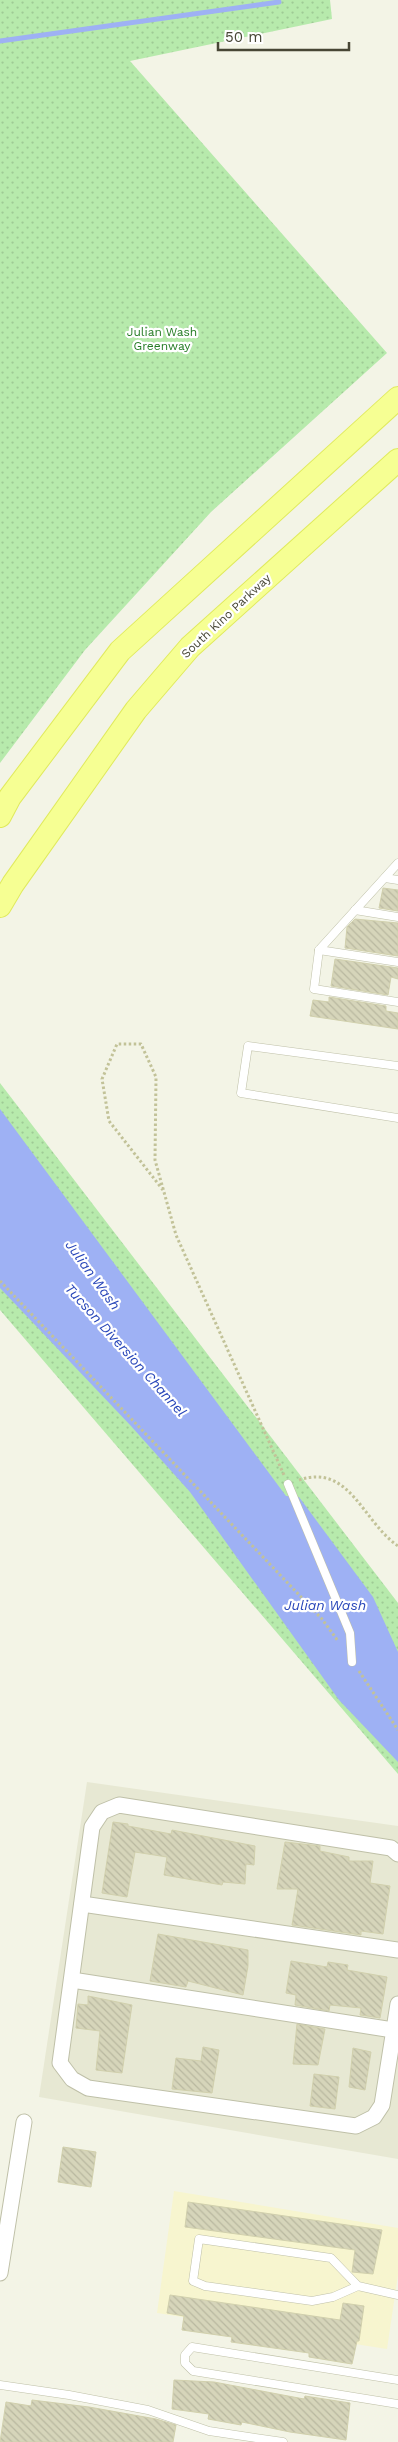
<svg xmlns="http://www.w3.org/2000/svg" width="398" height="2442" font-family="'Work Sans',sans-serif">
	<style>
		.residential { fill: #e7e8d3 }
		.commercial { fill: #f7f5cf }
		.green { fill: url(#green-dots) }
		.water { fill: #9eb1f4 }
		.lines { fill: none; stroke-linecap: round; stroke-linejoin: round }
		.stream { stroke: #9eb1f4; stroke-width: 5 }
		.building { fill: url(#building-back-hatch); stroke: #d1d0ad }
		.lane-casing { stroke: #bfc0a8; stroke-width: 9 }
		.street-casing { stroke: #bfc0a8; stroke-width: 17 }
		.primary-casing { stroke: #e0ea5d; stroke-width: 24 }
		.path { stroke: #c2c298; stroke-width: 3; stroke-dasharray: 2.5 2.5; stroke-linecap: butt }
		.lane { stroke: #fff; stroke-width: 8 }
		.street { stroke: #fff; stroke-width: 15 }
		.primary { stroke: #f6ff93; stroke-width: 22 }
		.labels { text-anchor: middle; stroke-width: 4.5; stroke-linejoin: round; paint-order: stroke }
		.park-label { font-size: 12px; fill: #257c25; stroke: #fff }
		.street-label { font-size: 12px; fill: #474635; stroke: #fff }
		.water-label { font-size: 14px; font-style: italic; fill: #2846b9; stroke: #fff }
	</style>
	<defs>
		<pattern id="green-dots" width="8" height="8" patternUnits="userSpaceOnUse" patternTransform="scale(1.25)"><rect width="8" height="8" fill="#b7eaac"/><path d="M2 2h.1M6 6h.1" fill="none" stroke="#9fca95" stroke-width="1.8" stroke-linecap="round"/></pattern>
		<pattern id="building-back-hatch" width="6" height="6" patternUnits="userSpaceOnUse" patternTransform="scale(1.25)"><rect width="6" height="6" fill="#d6d5ba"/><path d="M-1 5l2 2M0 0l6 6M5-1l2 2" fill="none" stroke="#b9b8a0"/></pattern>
	</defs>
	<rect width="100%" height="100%" fill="#f3f4e6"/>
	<polygon class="residential" points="87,1782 398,1826 398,2159 39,2097"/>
	<polygon class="commercial" points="174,2191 398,2228 398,2275 387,2349 157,2313"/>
	<g class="green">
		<polygon points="0,0 330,0 332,19 130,61 387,353 211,512 85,650 0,763"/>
		<polygon points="0,1083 398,1603 398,1774 0,1310"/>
	</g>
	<polygon class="water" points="0,1109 286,1496 299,1497 373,1597 398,1652 398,1762 339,1700 190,1492 131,1426 0,1288"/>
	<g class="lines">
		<polyline class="stream" points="0,41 279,2"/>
	</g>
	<g class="building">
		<polygon points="383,888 398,890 398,911 379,908"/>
		<polygon points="355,919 398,923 398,956 345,948 347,927"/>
		<polygon points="335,959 398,968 398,979 391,977 388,995 331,986"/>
		<polygon points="329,997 386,1006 386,1011 398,1013 398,1029 310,1016 313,1000 329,1002"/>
		<polygon points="113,1822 128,1824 128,1826 171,1834 172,1830 255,1846 254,1865 246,1864 245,1884 223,1882 222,1885 164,1875 167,1857 135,1852 127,1897 102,1893"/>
		<polygon points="285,1842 320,1846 320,1851 349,1857 349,1861 373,1861 370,1883 390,1886 383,1934 361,1931 361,1935 292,1925 298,1889 277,1889"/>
		<polygon points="158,1934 248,1950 248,1966 243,1995 188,1981 186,1987 150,1981"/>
		<polygon points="291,1961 327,1967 328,1962 348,1965 347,1970 387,1977 380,2018 360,2015 361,2008 330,2005 329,2011 295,2005 296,1995 286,1993"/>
		<polygon points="88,1996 132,2005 122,2073 96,2070 100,2031 76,2028 78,2004 88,2005"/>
		<polygon points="297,2024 325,2029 318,2065 293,2064"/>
		<polygon points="203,2047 219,2050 212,2093 172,2089 176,2058 201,2061"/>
		<polygon points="353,2048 371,2052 365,2090 349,2087"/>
		<polygon points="314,2074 339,2077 335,2109 310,2106"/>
		<polygon points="63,2147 96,2152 91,2187 58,2182"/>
		<polygon points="188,2202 382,2230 373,2274 352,2272 355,2250 185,2227"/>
		<polygon points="170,2295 340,2320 343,2303 364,2306 359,2341 357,2341 352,2364 309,2357 309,2353 231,2342 232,2337 182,2330 184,2316 167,2313"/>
		<polygon points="174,2380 214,2382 304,2399 305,2396 350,2403 346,2440 290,2432 242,2422 241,2425 208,2419 209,2414 172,2409"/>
		<polygon points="32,2400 89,2407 156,2419 176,2425 173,2442 0,2442 6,2402 31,2406"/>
	</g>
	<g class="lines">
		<defs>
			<g id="lane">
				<polyline points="398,863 319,950 314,989 398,1002"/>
				<polyline points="385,878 398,880"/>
				<polyline points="355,910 398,917"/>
				<polyline points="319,950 398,962"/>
				<polyline points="398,1066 248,1046 241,1093 398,1118"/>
				<polyline points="288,1484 350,1633 352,1662"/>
				<polyline points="358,2286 333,2297 312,2301 205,2286 193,2281 199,2239 331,2258 358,2286 398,2295"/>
				<polyline points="398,2380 192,2347 185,2355 185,2363 193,2371 398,2404"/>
				<polyline points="0,2385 69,2395 148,2410 209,2431 283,2442"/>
			</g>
			<g id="street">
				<polyline points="398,1854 391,1848 119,1805 102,1812 92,1827 60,2063 72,2079 88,2088 356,2126 374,2117 382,2105 398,2004"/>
				<polyline points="82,1904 398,1950"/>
				<polyline points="72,1980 393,2030"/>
				<polyline points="0,2273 24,2122"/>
			</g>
			<g id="primary">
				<polyline points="0,816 10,797 120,651 398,398"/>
				<polyline points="0,906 13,884 136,710 190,647 398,460"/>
			</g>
		</defs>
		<use href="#lane" class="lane-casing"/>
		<use href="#street" class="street-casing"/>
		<use href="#primary" class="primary-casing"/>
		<g class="path">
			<polyline points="163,1190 109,1121 102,1079 117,1044 141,1044 156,1077 155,1160 176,1235 284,1475"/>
			<polyline points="0,1281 322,1619 338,1641"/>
			<path d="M299,1480c51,-17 63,41 99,66"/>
			<polyline points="359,1671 398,1730"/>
		</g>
		<use href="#lane" class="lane"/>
		<use href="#street" class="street"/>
		<use href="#primary" class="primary"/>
	</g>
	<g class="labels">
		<g class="park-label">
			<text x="162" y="336">Julian Wash<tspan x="162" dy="14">Greenway</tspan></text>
		</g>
		<g class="street-label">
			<text transform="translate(226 616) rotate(-43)" y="4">South Kino Parkway</text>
		</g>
		<g class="water-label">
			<text transform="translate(93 1275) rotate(54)" y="5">Julian Wash</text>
			<text transform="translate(126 1350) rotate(48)" y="5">Tucson Diversion Channel</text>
			<text x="325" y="1610">Julian Wash</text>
		</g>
	</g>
	<path d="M218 42v8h131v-8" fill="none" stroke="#474635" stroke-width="2.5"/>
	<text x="225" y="42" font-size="15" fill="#474635" stroke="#ffffff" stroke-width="4" paint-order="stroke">50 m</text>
</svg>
